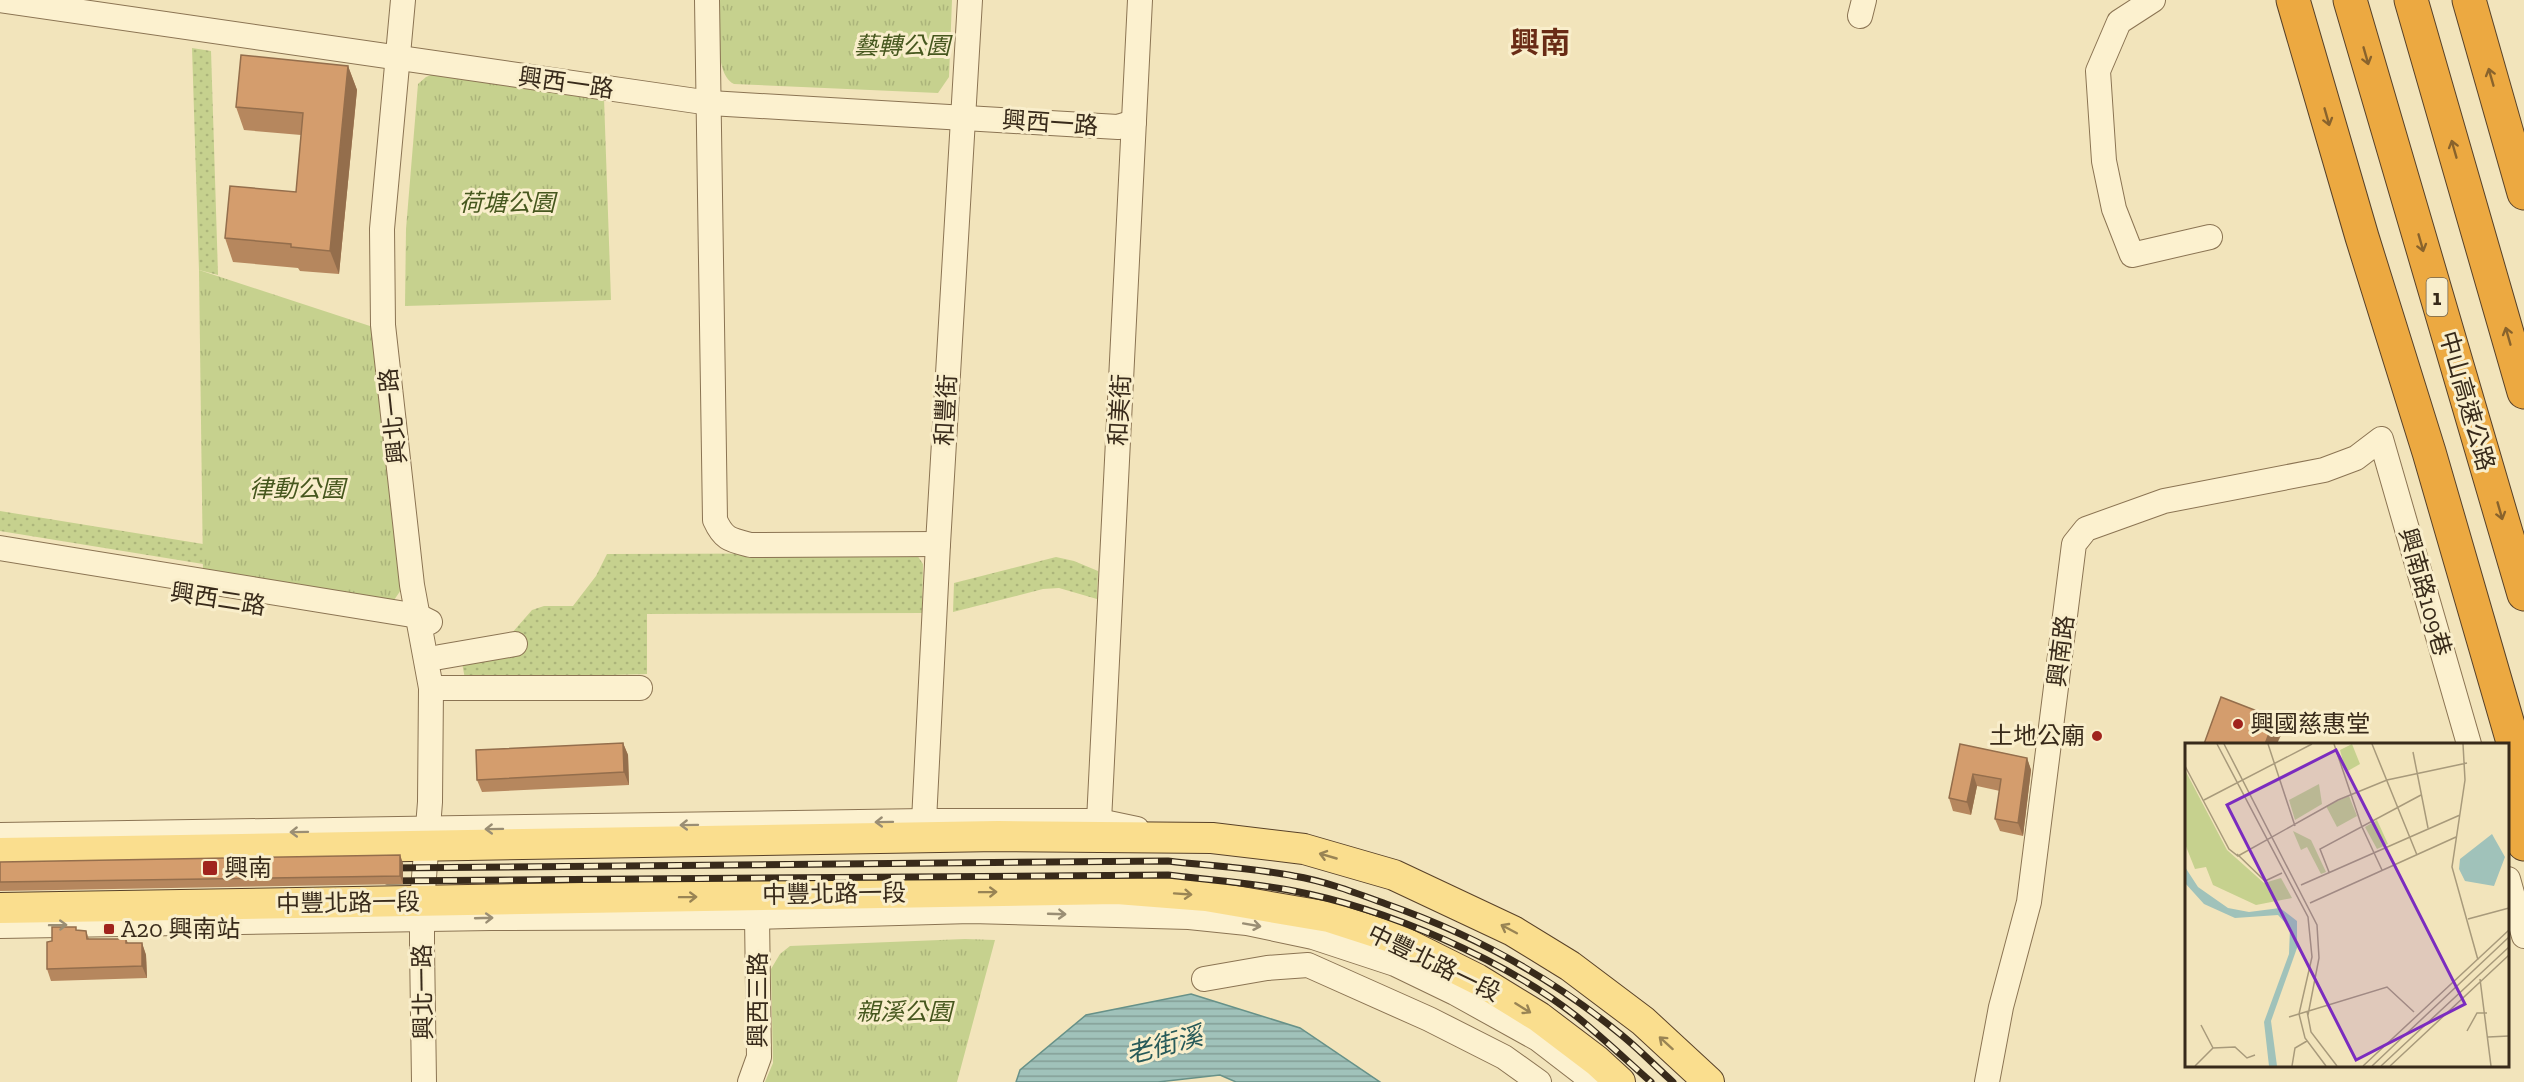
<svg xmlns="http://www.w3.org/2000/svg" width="2524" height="1082" font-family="'Zilla Slab','Noto Sans TC',serif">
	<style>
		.grass { fill: url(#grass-dots) }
		.park { fill: url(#park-tufts) }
		.water { fill: url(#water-rules); stroke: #679188; stroke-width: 1.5 }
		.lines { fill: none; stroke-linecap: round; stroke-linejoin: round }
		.minor-casing { stroke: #8b7453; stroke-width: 26 }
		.major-casing { stroke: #584128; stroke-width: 32 }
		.highway-casing { stroke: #584128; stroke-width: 35 }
		.minor { stroke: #fcf1cf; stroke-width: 24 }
		.major { stroke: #fade8e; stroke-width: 30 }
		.highway { stroke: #eca941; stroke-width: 33 }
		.rail-casing { stroke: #382a1a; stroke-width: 7 }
		.rail { stroke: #f9eecb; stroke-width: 4.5; stroke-dasharray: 14; stroke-linecap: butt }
		.wall { fill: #b6875e }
		.shaded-wall { fill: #946e4c }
		.building { fill: #d49d6d; stroke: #946e4c; stroke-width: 1.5 }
		.oneway { stroke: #89632c }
		.oneway2 { stroke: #9a8e74 }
		.oneway3 { stroke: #998454 }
		.poi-dot { fill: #a0231d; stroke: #f9eecb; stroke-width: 2 }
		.labels { text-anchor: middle; stroke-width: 6; stroke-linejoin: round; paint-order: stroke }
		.shield { fill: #f9eecb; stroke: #72654f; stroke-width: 1.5 }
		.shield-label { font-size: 22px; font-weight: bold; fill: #382a1a }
		.park-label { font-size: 24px; font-style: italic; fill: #46571e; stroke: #f9eecb }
		.street-label { font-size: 24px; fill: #382a1a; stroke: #f9eecb }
		.poi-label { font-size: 24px; fill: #382a1a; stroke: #f9eecb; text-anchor: start }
		.water-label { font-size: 26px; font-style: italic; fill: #275a59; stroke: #f9eecb }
		.district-label { font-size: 30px; font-weight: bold; fill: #692b15; stroke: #f9eecb }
		.inset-road { fill: none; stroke: #a89a7b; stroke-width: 1.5 }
		.view { fill: #7b2cbf; fill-opacity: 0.15; stroke: #7b2cbf; stroke-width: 3 }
		.inset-edge { fill: none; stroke: #382a1a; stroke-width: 3 }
	</style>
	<defs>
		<pattern id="grass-dots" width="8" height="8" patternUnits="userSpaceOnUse" patternTransform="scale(1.5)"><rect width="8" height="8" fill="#c6d18e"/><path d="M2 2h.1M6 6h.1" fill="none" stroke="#abb47a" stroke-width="1.8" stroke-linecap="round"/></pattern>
		<pattern id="park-tufts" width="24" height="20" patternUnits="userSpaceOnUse" patternTransform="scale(1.5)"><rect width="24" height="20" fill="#c6d18e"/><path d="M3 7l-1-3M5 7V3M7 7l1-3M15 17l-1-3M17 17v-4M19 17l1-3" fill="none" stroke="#abb47a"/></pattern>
		<pattern id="water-rules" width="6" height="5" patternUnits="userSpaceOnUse" patternTransform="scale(1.5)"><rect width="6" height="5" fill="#a0c2ba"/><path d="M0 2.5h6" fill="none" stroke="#839e96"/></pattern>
	</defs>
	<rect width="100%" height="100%" fill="#f2e4bb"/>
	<g class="grass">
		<polygon points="192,48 211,51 218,275 199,270"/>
		<polygon points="0,511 203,544 203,564 0,531"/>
		<polygon points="905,553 917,555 923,564 922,613 647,614 647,674 465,679 462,663 505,641 532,610 544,606 573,606 596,576 607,554"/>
		<polygon points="1056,557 1074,561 1098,571 1097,599 1059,588 1043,589 953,612 954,583"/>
	</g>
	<g class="park">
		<path d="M720,0h232l-3,77 -11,16 -204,-9c-21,-10 -14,-63 -14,-84z"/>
		<polygon points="436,73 604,98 611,300 405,306 406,229 418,84 426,77"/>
		<polygon points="199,270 373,327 403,587 392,603 203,573"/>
		<polygon points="965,939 995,940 957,1082 765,1082 773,1063 771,969 780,954 790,946"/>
	</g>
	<polygon class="water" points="1191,994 1300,1028 1380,1082 1236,1082 1220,1075 1158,1082 1016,1082 1020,1070 1086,1015"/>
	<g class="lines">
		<defs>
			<g id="minor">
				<polyline points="0,0 710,103 1118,127 1134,122"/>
				<polyline points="403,0 382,229 383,325 412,585 431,688 430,802 422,902 422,946 424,1082"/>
				<path d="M707,0l8,520c9,20 16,20 36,25l187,-1"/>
				<polyline points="2153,0 2119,22 2098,71 2104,161 2114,209 2132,255 2210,237"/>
				<polyline points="1860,16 1864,0"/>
				<polyline points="0,548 418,616 430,622"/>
				<polyline points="440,657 515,644"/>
				<polyline points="431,688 640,688"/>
				<polyline points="924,821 938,544 970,0"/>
				<polyline points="1099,821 1140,0"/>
				<polyline points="0,835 924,821 1099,821 1137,829"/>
				<polyline points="2508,879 2524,936"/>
				<polyline points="0,926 491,918 757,917 971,911 1189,917 1247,923 1313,937 1395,964 1455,993 1538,1039 1594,1082"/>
				<polyline points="1204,979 1267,968 1308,965 1429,1019 1504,1057 1539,1082"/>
				<polyline points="750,1082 759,1057 757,917"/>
				<polyline points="1987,1082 2001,1007 2029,902 2074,544 2086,529 2164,501 2324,470 2356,458 2381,439 2469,744"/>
			</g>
			<g id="major">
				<polyline points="0,853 998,836 1212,838 1304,849 1394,875 1513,931 1570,966 1643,1021 1709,1082"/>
				<polyline points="0,908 1117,889 1206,896 1329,917 1397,939 1477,979 1539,1017 1597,1061 1620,1082"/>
			</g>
			<g id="highway">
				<polyline points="2293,0 2362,237 2429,452 2524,780"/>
				<polyline points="2350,0 2524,594"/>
				<polyline points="2411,0 2524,392"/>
				<polyline points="2469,0 2524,193"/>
				<polyline points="2508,790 2524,844"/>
			</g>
		</defs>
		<use href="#minor" class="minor-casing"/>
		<use href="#major" class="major-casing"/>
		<use href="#highway" class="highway-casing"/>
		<use href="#minor" class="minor"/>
		<use href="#major" class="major"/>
		<use href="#highway" class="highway"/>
		<defs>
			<g id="rail">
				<path d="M388,868l780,-7c42,5 85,7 126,15 31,5 62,17 92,28 86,30 162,71 233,129 19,15 36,33 54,49"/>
				<path d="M387,881l781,-6c42,5 85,8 126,16 91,17 209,68 282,125 26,21 50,44 75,66"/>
			</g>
		</defs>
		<use href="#rail" class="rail-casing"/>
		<use href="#rail" class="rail"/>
	</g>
	<g class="wall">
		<polygon points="348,66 357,90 339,274 300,271 298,268 233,262 225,238 296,192 301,135 244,130 236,107"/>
		<polygon points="623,743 628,755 629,785 482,792 477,780"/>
		<polygon points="1960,744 2027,758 2031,770 2023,836 2000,831 1995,819 2000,791 1977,786 1971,815 1953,811 1949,798"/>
		<polygon points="0,862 403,863 403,884 0,891"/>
		<polygon points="78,930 86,931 89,939 126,939 128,943 142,943 146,955 147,978 51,981 47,969"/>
	</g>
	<g class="shaded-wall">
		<polygon points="348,66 357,90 339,274 330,251"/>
		<polygon points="2275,718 2281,735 2277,744 2265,744"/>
		<polygon points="623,743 628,755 629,785 624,772"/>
		<polygon points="2027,758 2031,770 2023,836 2018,823"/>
		<polygon points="1973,774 1977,786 1971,815 1967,802"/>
		<polygon points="400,855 403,863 403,884 400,876"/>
		<polygon points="142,943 146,955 147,978 142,966"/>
	</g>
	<g class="building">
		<polygon points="241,55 348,66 330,251 291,247 291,244 225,238 230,186 296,192 303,113 236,107"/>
		<polygon points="2221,697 2275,718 2265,744 2204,744"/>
		<polygon points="623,743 624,772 477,780 476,750"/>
		<polygon points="1960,744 2027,758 2018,823 1995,819 2001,779 1973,774 1967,802 1949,798"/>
		<polygon points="400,855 400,876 0,882 0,862"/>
		<polygon points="52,927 76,927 76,930 86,931 87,939 126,939 126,943 142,943 142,966 47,969 47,942 52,941"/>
	</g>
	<defs><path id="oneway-shaft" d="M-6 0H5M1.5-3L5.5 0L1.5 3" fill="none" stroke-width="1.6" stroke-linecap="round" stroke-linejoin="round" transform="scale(1.5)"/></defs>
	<g class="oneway">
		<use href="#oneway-shaft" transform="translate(2366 56) rotate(74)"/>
		<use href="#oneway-shaft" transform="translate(2491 77) rotate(-106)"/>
		<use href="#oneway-shaft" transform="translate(2327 117) rotate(74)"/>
		<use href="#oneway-shaft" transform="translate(2454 149) rotate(-106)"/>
		<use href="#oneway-shaft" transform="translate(2421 243) rotate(74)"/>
		<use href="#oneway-shaft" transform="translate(2508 336) rotate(-106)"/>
		<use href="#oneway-shaft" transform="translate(2500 511) rotate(74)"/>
	</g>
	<g class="oneway2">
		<use href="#oneway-shaft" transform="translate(884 822) rotate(179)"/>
		<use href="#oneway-shaft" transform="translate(689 825) rotate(179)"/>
		<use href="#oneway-shaft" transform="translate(494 829) rotate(179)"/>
		<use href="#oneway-shaft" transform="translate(299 832) rotate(179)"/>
		<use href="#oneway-shaft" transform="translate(1057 914) rotate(2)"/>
		<use href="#oneway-shaft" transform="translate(484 918) rotate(-2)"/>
		<use href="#oneway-shaft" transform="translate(58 925) rotate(-1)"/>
		<use href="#oneway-shaft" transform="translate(1252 925) rotate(10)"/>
	</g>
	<g class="oneway3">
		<use href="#oneway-shaft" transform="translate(1328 856) rotate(-164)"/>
		<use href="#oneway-shaft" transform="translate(988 892) rotate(-1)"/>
		<use href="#oneway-shaft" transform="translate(1183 894) rotate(4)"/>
		<use href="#oneway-shaft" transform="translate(688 897) rotate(-1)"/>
		<use href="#oneway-shaft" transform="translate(1509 929) rotate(-152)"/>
		<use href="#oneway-shaft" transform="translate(1523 1008) rotate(32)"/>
		<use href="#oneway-shaft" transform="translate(1666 1043) rotate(-138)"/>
	</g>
	<g class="poi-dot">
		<circle cx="2238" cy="724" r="6"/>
		<circle cx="2097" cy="736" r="6"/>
		<rect x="202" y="860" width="16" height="16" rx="3"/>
		<rect x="103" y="923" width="12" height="12" rx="3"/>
	</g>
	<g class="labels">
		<rect class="shield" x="2426.5" y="278" width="21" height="38" rx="4.5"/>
		<g class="shield-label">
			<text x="2437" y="305">1</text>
		</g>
		<g class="park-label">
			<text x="902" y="54">藝轉公園</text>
			<text x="507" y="211">荷塘公園</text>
			<text x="297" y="497">律動公園</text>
			<text x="904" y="1020">親溪公園</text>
		</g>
		<g class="street-label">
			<text transform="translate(566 83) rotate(8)" y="8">興西一路</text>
			<text transform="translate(1050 123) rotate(4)" y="8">興西一路</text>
			<text transform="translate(2467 401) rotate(74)" y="8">中山高速公路</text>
			<text transform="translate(946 410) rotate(-87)" y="8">和豐街</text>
			<text transform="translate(1120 410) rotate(-87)" y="8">和美街</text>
			<text transform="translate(393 416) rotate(-96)" y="8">興北一路</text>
			<text transform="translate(2425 592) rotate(74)" y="8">興南路109巷</text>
			<text transform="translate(218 599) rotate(9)" y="8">興西二路</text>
			<text transform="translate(2061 651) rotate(-83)" y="8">興南路</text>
			<text transform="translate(834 894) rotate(-1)" y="8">中豐北路一段</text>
			<text transform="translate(348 903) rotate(-1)" y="8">中豐北路一段</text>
			<text transform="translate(1434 963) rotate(26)" y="8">中豐北路一段</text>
			<text transform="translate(423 992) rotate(-91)" y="8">興北一路</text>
			<text transform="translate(758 1000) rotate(-90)" y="8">興西三路</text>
		</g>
		<g class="poi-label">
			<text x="2250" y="732">興國慈惠堂</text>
			<text x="2085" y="744" text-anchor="end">土地公廟</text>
			<text x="224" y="876">興南</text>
			<text x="121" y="937">A20 興南站</text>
		</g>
		<g class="water-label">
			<text transform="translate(1164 1045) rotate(-15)" y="9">老街溪</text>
		</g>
		<g class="district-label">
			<text x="1540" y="53">興南</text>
		</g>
	</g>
	<g transform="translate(2185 743)">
		<rect width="324" height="324" fill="#f2e4bb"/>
		<path d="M108,88l18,9 15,32 -5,2 -14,-27 -6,3z" fill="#c6d18e"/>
		<path d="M167,1l8,20 -14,8 -6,-22zM0,27l42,80 37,33 17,-5 11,20 -36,7 -43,-20 -7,-18 -11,2 -10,-25zM134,41l3,20 -27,16 -6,-20zM164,53l8,20 -20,11 -11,-21zM192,77l11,24 -11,5 -12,-22z" fill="#c6d18e"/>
		<path d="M307,91l13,23 -11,29 -29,-5 -6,-12 1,-10zM0,124l13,20 30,21 21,4 31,-4 17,13v27l-26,73 6,45h-8l-5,-44 25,-68 1,-26 -12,-13 -43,3 -31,-14 -19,-21z" fill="#a0c2ba"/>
		<path class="inset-road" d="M32,1l91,173 4,40 -13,57 6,24 21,28M39,1l93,181 2,33 -11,57M83,1l27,82M149,1l28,83 20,43M187,1l45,111M278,1l2,36 -13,87 26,93M228,9l15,76M0,23l44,83 9,7 100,-56 49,-20 80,-17M19,57l108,-56M52,111l28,27 17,-8M144,129l-9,-23 101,-54M116,142l159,-70M125,160l146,-66M283,176l41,-11M295,236l11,87M122,268l4,21 26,34M104,274l98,-30 27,25M16,282l12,23M282,288l10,-18h10M303,294l21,-1M10,323l18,-18 22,-1 12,11 8,-3M107,323l3,-18 12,-7M178,323l146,-136M187,323l137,-129M196,323l128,-119M205,323l119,-111"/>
		<path class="view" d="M151,7l129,254 -109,56 -129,-255z"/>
		<rect width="324" height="324" class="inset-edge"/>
	</g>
</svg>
